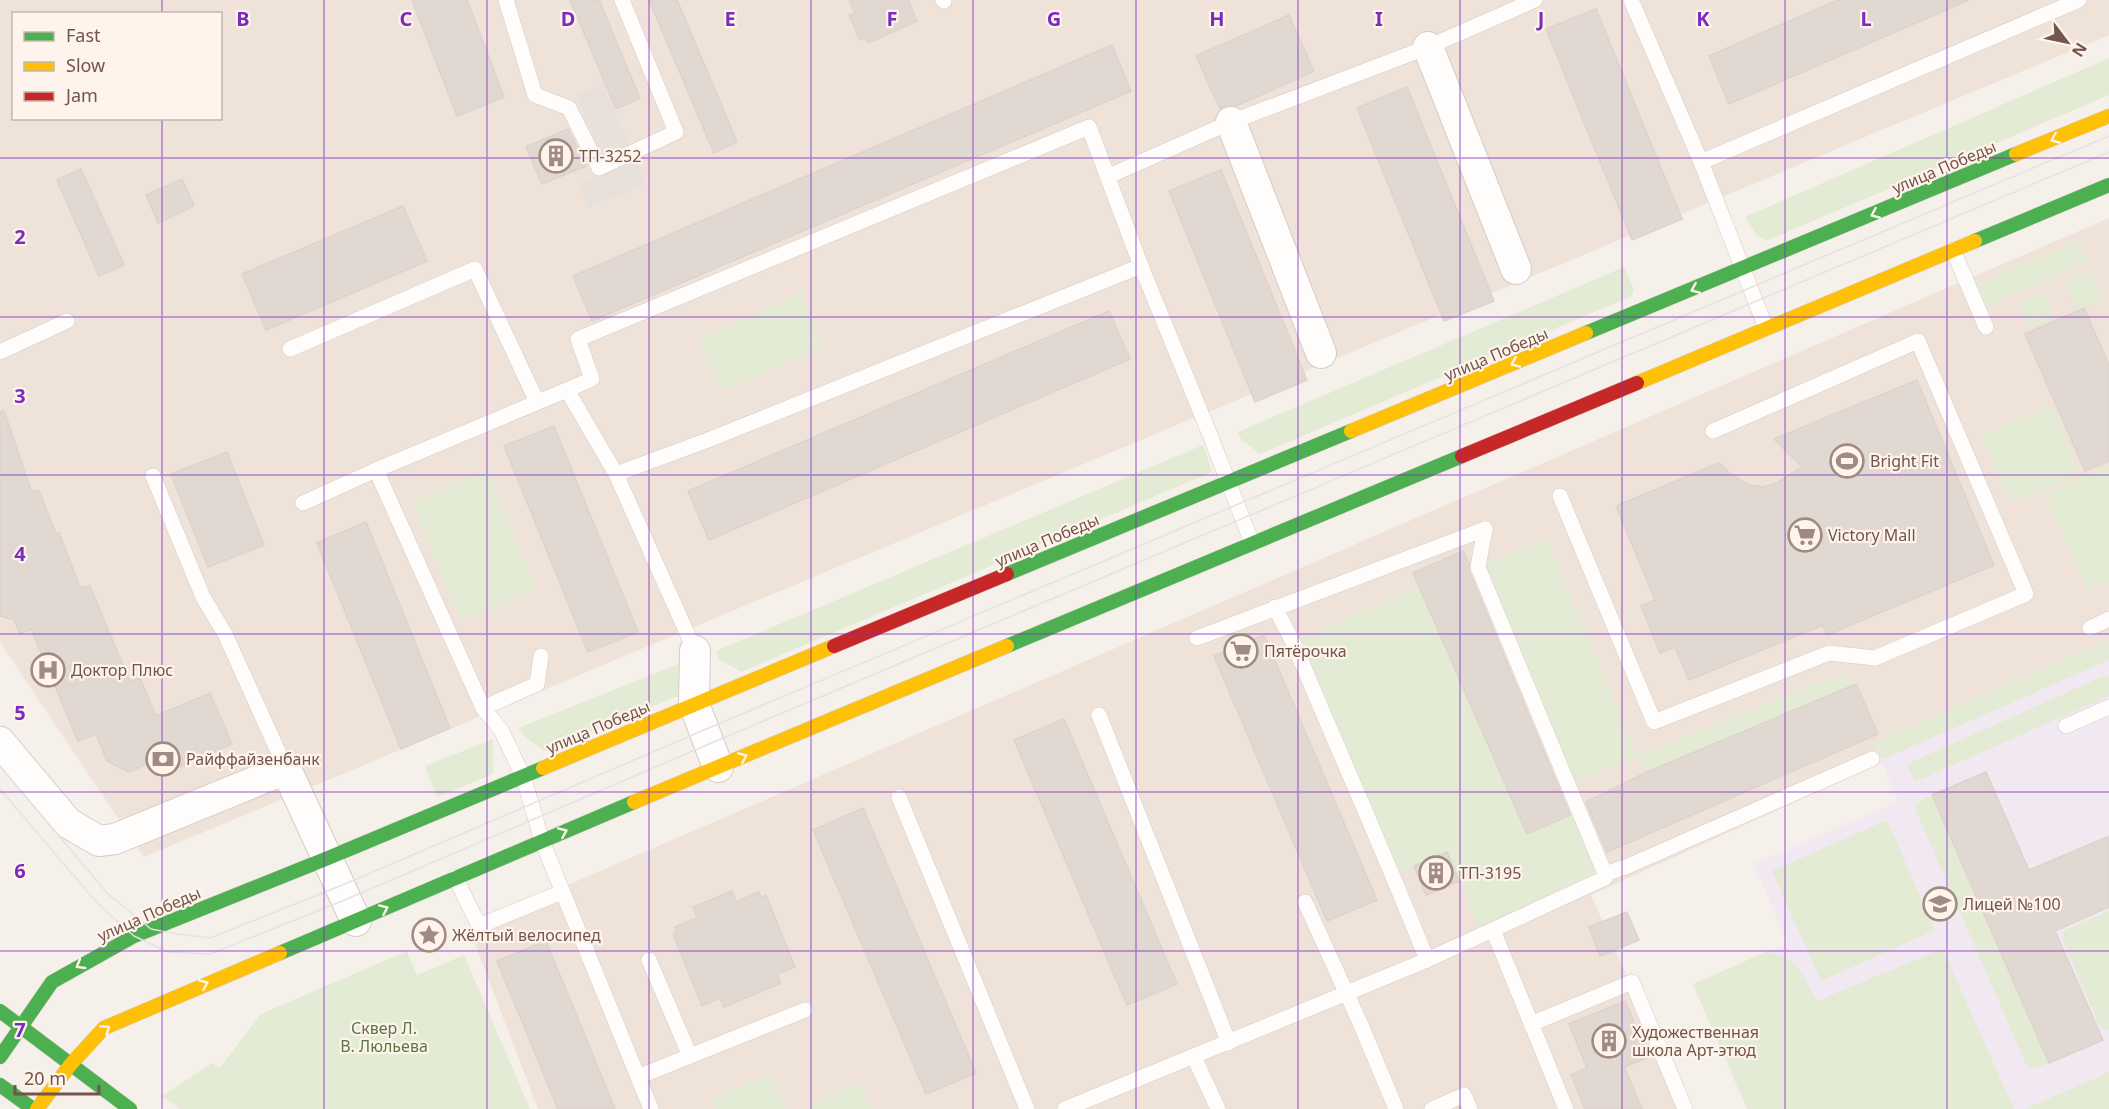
<svg xmlns="http://www.w3.org/2000/svg" width="2109" height="1109" font-family="'Noto Sans',sans-serif">
	<style>
		.residential { fill: #efe2d8; fill-rule: evenodd }
		.industrial { fill: #e8e0db }
		.education { fill: #f1e8f1 }
		.green { fill: #e4ebd5 }
		.building { fill: #e2d8d2; stroke: #ded2cc; stroke-width: 1.5 }
		.lines { fill: none; stroke-linecap: round; stroke-linejoin: round }
		.lane-casing { stroke: #d4ccc7; stroke-width: 16 }
		.street-casing { stroke: #d4ccc7; stroke-width: 32 }
		.fast-casing { stroke: #d4cbc6; stroke-width: 15 }
		.slow-casing { stroke: #d4cbc6; stroke-width: 15 }
		.jam-casing { stroke: #d4cbc6; stroke-width: 15 }
		.lane { stroke: #fefdfc; stroke-width: 15 }
		.street { stroke: #fefdfc; stroke-width: 30 }
		.fast { stroke: #4caf50; stroke-width: 14 }
		.slow { stroke: #ffc107; stroke-width: 14 }
		.jam { stroke: #c62828; stroke-width: 14 }
		.tram { stroke: #e4e2e4; stroke-width: 1.5 }
		.oneway { stroke: #fef4eb }
		.grid { fill: none; stroke: #7b2cbf; stroke-width: 1.5; stroke-opacity: 0.55 }
		.labels { text-anchor: middle; stroke-width: 4.5; stroke-linejoin: round; paint-order: stroke }
		.poi-label { font-size: 16px; fill: #72554c; stroke: #fef4eb; text-anchor: start }
		.street-label { font-size: 16px; fill: #72554c; stroke: #fef4eb }
		.park-label { font-size: 16px; fill: #597744; stroke: #fef4eb }
		.grid-label { font-size: 20px; text-anchor: middle; font-weight: bold; fill: #7b2cbf; stroke: #fef4eb; stroke-width: 4.5; stroke-linejoin: round; paint-order: stroke }
	</style>
	<rect width="100%" height="100%" fill="#f6f0ea"/>
	<g class="residential">
		<path d="M0,0h2109v35l-1965,822 -144,-215zM14,14h206v104h-206z"/>
		<polygon points="2109,218 2109,659 1591,895 1685,1109 538,1109 469,928"/>
	</g>
	<polygon class="industrial" points="603,84 646,183 588,208 578,185 609,171 576,96"/>
	<polygon class="education" points="2109,640 2109,1109 1747,1109 1693,984 1788,943 1754,864 1898,802 1873,742"/>
	<g class="green">
		<polygon points="2109,58 2109,95 1766,241 1756,234 1745,217"/>
		<polygon points="2079,240 2088,261 1984,308 1974,286"/>
		<polygon points="1624,267 1634,289 1632,296 1260,454 1241,439 1238,432"/>
		<polygon points="2090,271 2102,298 2077,310 2065,283"/>
		<polygon points="2044,291 2055,316 2029,328 2018,302"/>
		<polygon points="800,294 823,347 722,391 699,338"/>
		<polygon points="2046,407 2050,407 2053,410 2079,470 2077,474 2016,501 2009,499 1982,438 1986,434"/>
		<polygon points="1203,445 1212,472 741,672 719,659 716,651"/>
		<polygon points="2109,465 2109,581 2087,591 2046,497 2047,492"/>
		<polygon points="487,471 537,589 461,620 412,502"/>
		<polygon points="1546,538 1637,756 1830,678 1848,678 1856,684 1647,772 1637,756 1569,784 1478,567"/>
		<polygon points="1420,586 1527,833 1577,812 1605,878 1481,931 1447,852 1393,875 1293,642"/>
		<polygon points="2109,640 2109,660 1881,760 1873,742"/>
		<polygon points="686,661 688,692 544,751 525,737 518,728"/>
		<polygon points="2106,675 2109,678 2109,696 1917,781 1914,780 1907,766 1909,763"/>
		<polygon points="493,739 493,774 437,797 425,766"/>
		<path d="M1932,795l117,268 -16,6 -7,-5 -111,-255c1,-9 9,-10 17,-14z"/>
		<polygon points="1887,820 1935,930 1821,981 1772,871"/>
		<polygon points="2109,911 2109,1030 2106,1031 2100,1027 2063,940 2064,931 2069,928"/>
		<polygon points="407,951 417,975 464,955 530,1109 180,1109 162,1096 212,1063 220,1068 261,1014"/>
		<path d="M1937,951l6,1 3,4 68,153h-267l-54,-125 73,-32c34,5 36,23 51,49z"/>
		<polygon points="2109,1072 2109,1109 2025,1109"/>
		<polygon points="769,1073 786,1109 716,1109 711,1100"/>
		<polygon points="860,1083 871,1109 813,1109 811,1105"/>
	</g>
	<g class="building">
		<polygon points="412,0 467,0 504,97 457,116"/>
		<polygon points="570,0 599,0 640,98 616,109"/>
		<polygon points="649,0 677,0 737,142 714,153"/>
		<polygon points="849,0 908,0 917,21 868,43 866,37 860,40 849,15 855,13"/>
		<polygon points="1838,0 1969,0 1729,104 1709,56"/>
		<polygon points="1596,9 1682,219 1632,240 1546,29"/>
		<polygon points="1289,15 1314,71 1236,106 1225,106 1220,109 1196,56"/>
		<polygon points="1112,45 1131,91 592,321 573,276"/>
		<polygon points="1407,87 1494,301 1444,321 1357,108"/>
		<polygon points="568,129 586,166 542,184 526,147"/>
		<polygon points="81,169 124,265 99,276 57,180"/>
		<polygon points="1221,170 1307,380 1255,402 1169,191"/>
		<polygon points="182,179 194,206 158,223 146,195"/>
		<polygon points="403,206 427,261 266,330 242,274"/>
		<polygon points="2084,308 2109,365 2109,461 2085,471 2025,334"/>
		<polygon points="1109,311 1130,359 709,540 688,491"/>
		<polygon points="1917,380 1994,565 1827,635 1823,625 1689,680 1675,647 1660,653 1641,606 1655,600 1616,506 1719,463 1732,475 1749,485 1763,487 1777,483 1802,467 1774,439"/>
		<polygon points="0,411 4,411 31,490 39,491 56,534 59,533 80,587 90,586 130,682 140,678 156,716 210,693 232,744 163,774 156,760 129,772 107,761 96,734 78,741 31,629 20,634 14,620 0,616"/>
		<polygon points="554,426 638,632 588,652 504,446"/>
		<polygon points="227,452 264,545 208,567 171,474"/>
		<polygon points="366,522 450,728 401,749 317,543"/>
		<polygon points="1463,551 1469,564 1469,571 1570,815 1527,834 1413,573"/>
		<polygon points="1264,635 1377,900 1327,921 1214,656"/>
		<polygon points="1856,684 1878,734 1607,852 1586,802 1647,772"/>
		<polygon points="1064,719 1177,984 1127,1005 1014,740"/>
		<polygon points="1986,772 2029,870 2109,836 2109,907 2055,931 2103,1040 2049,1063 1932,795"/>
		<polygon points="863,808 976,1073 926,1094 813,830"/>
		<polygon points="1447,852 1459,881 1426,895 1414,866"/>
		<polygon points="732,891 736,902 759,892 761,898 766,895 795,967 777,974 781,983 724,1007 720,998 702,1006 673,934 677,932 675,927 697,918 693,907"/>
		<polygon points="1627,912 1639,940 1600,956 1589,927"/>
		<polygon points="546,941 615,1109 558,1109 497,961"/>
		<polygon points="1625,1001 1649,1057 1624,1067 1642,1109 1585,1109 1571,1075 1587,1068 1569,1024"/>
	</g>
	<g class="lines">
		<defs>
			<g id="lane">
				<polyline points="506,0 535,95 569,108 599,168 676,132 622,0"/>
				<polyline points="943,0 944,1"/>
				<polyline points="1631,0 1701,162 1766,328"/>
				<polyline points="1701,162 2079,0"/>
				<polyline points="1109,176 1231,122 1428,47 1535,0"/>
				<polyline points="1953,250 1986,327"/>
				<polyline points="290,349 475,269 537,402"/>
				<polyline points="0,352 67,321"/>
				<polyline points="567,390 592,379 578,339 1089,127 1141,266"/>
				<polyline points="376,470 567,390 616,474 708,440 1141,266 1210,435 1252,543"/>
				<polyline points="616,474 695,651"/>
				<polyline points="153,476 203,597 225,634 286,769"/>
				<polyline points="1560,496 1654,722 1829,653 1875,658 2026,594 1918,341 1713,431"/>
				<polyline points="303,503 376,470 483,708 501,730 523,776 542,841 651,1109"/>
				<polyline points="1485,529 1478,567 1605,874"/>
				<path d="M1275,607c6,13 13,25 19,37 44,106 91,210 133,316"/>
				<polyline points="2090,628 2109,619"/>
				<polyline points="1197,638 1485,529"/>
				<polyline points="483,708 537,684 541,656"/>
				<polyline points="1099,715 1229,1043"/>
				<polyline points="2066,726 2109,707"/>
				<polyline points="899,797 1027,1109"/>
				<polyline points="455,877 479,926 562,892"/>
				<polyline points="1305,902 1361,1025 1396,1109"/>
				<polyline points="1493,930 1566,1109"/>
				<polyline points="1531,1024 1632,982 1685,1109"/>
				<polyline points="690,1056 805,1010"/>
				<polyline points="1194,1057 1218,1109"/>
				<polyline points="638,1077 690,1056 649,960"/>
				<polyline points="1065,1109 1427,960 1605,878 1605,874 1628,866 1872,759"/>
				<polyline points="1432,1109 1464,1095 1470,1109"/>
			</g>
			<g id="street">
				<polyline points="1428,47 1516,269"/>
				<polyline points="1231,122 1321,353"/>
				<polyline points="695,651 694,704 718,767"/>
				<polyline points="0,742 68,823 99,841 115,839 286,769 356,921"/>
			</g>
			<g id="fast">
				<polyline points="1975,241 2109,185"/>
				<polyline points="1586,333 2016,154"/>
				<polyline points="1007,574 1351,431"/>
				<polyline points="1007,646 1462,456"/>
				<polyline points="280,953 634,802"/>
				<polyline points="0,1011 130,1109"/>
				<polyline points="0,1057 52,982 134,936 328,858 543,768"/>
				<polyline points="0,1085 33,1109"/>
			</g>
			<g id="slow">
				<polyline points="2016,154 2109,116"/>
				<polyline points="1637,383 1975,241"/>
				<polyline points="1351,431 1586,333"/>
				<polyline points="543,768 834,646"/>
				<polyline points="634,802 1007,646"/>
				<polyline points="37,1109 71,1064 104,1028 280,953"/>
			</g>
			<g id="jam">
				<polyline points="1462,456 1637,383"/>
				<polyline points="834,646 1007,574"/>
			</g>
		</defs>
		<use href="#lane" class="lane-casing"/>
		<use href="#street" class="street-casing"/>
		<use href="#fast" class="fast-casing"/>
		<use href="#slow" class="slow-casing"/>
		<use href="#jam" class="jam-casing"/>
		<use href="#lane" class="lane"/>
		<use href="#street" class="street"/>
		<use href="#fast" class="fast"/>
		<use href="#slow" class="slow"/>
		<use href="#jam" class="jam"/>
		<g class="tram">
			<polyline points="0,766 108,894 151,929 177,934 210,938 340,886 704,730 2109,136"/>
			<polyline points="0,789 97,903 134,936 168,952 210,954 347,899 709,744 2109,152"/>
		</g>
	</g>
	<defs><path id="oneway-chevron" d="M-2-3.5L2.5 0L-2 3.5" fill="none" stroke-width="1.6" stroke-linecap="round" stroke-linejoin="round" transform="scale(1.5)"/></defs>
	<g class="oneway">
		<use href="#oneway-chevron" transform="translate(2055 139) rotate(157)"/>
		<use href="#oneway-chevron" transform="translate(1875 214) rotate(157)"/>
		<use href="#oneway-chevron" transform="translate(1695 289) rotate(157)"/>
		<use href="#oneway-chevron" transform="translate(1515 363) rotate(157)"/>
		<use href="#oneway-chevron" transform="translate(743 757) rotate(-23)"/>
		<use href="#oneway-chevron" transform="translate(563 832) rotate(-23)"/>
		<use href="#oneway-chevron" transform="translate(384 909) rotate(-24)"/>
		<use href="#oneway-chevron" transform="translate(80 965) rotate(150)"/>
		<use href="#oneway-chevron" transform="translate(204 984) rotate(-23)"/>
		<use href="#oneway-chevron" transform="translate(106 1029) rotate(-35)"/>
	</g>
	<path class="grid" d="M162,0v14M324,0v1109M487,0v1109M649,0v1109M811,0v1109M973,0v1109M1136,0v1109M1298,0v1109M1460,0v1109M1622,0v1109M1785,0v1109M1947,0v1109M162,118v991M0,158h2109M0,317h2109M0,475h2109M0,634h2109M0,792h2109M0,951h2109"/>
	<defs>
		<symbol id="building-ring" viewBox="-11 -11 22 22"><circle r="9.5" fill="#fef4eb" stroke="#a08b83" stroke-width="1.5"/><path d="M-4-6H4V6H1V3H-1V6H-4ZM-2.5-4.3h1.7v1.8h-1.7ZM.8-4.3h1.7v1.8H.8ZM-2.5-1h1.7V.8h-1.7ZM.8-1h1.7V.8H.8Z" fill="#a08b83"/></symbol>
		<symbol id="stadium-ring" viewBox="-11 -11 22 22"><circle r="9.5" fill="#fef4eb" stroke="#a08b83" stroke-width="1.5"/><path d="M0-5a6.5 5 0 1 0 0 10a6.5 5 0 1 0 0-10ZM-3.5-1.8h7v3.6h-7Z" fill="#a08b83"/></symbol>
		<symbol id="supermarket-ring" viewBox="-11 -11 22 22"><circle r="9.5" fill="#fef4eb" stroke="#a08b83" stroke-width="1.5"/><path d="M-6-5.5h2.5l.6 2H6L4.5 2H-2.5L-4.4-4H-6ZM-1.5 3.2a1.3 1.3 0 1 0 .1 0ZM3 3.2a1.3 1.3 0 1 0 .1 0Z" fill="#a08b83"/></symbol>
		<symbol id="hospital-ring" viewBox="-11 -11 22 22"><circle r="9.5" fill="#fef4eb" stroke="#a08b83" stroke-width="1.5"/><path d="M-5-5h3v3.5h4V-5h3V5h-3V1.5h-4V5h-3Z" fill="#a08b83"/></symbol>
		<symbol id="bank-ring" viewBox="-11 -11 22 22"><circle r="9.5" fill="#fef4eb" stroke="#a08b83" stroke-width="1.5"/><path d="M-6-4H6V4H-6ZM0-2.3a2.3 2.3 0 1 0 0 4.6a2.3 2.3 0 1 0 0-4.6Z" fill="#a08b83"/></symbol>
		<symbol id="school-ring" viewBox="-11 -11 22 22"><circle r="9.5" fill="#fef4eb" stroke="#a08b83" stroke-width="1.5"/><path d="M0-5L7-2L0 1L-7-2ZM-4 1L0 2.5L4 1V4Q0 6-4 4Z" fill="#a08b83"/></symbol>
		<symbol id="sight-ring" viewBox="-11 -11 22 22"><circle r="9.5" fill="#fef4eb" stroke="#a08b83" stroke-width="1.5"/><path d="M0-6L1.8-2.2L6-1.7L2.9 1.2L3.7 5.4L0 3.3L-3.7 5.4L-2.9 1.2L-6-1.7L-1.8-2.2Z" fill="#a08b83"/></symbol>
	</defs>
	<g fill-rule="evenodd">
		<use href="#building-ring" x="537" y="137" width="38" height="38"/>
		<use href="#stadium-ring" x="1828" y="442" width="38" height="38"/>
		<use href="#supermarket-ring" x="1786" y="516" width="38" height="38"/>
		<use href="#supermarket-ring" x="1222" y="632" width="38" height="38"/>
		<use href="#hospital-ring" x="29" y="651" width="38" height="38"/>
		<use href="#bank-ring" x="144" y="740" width="38" height="38"/>
		<use href="#building-ring" x="1417" y="854" width="38" height="38"/>
		<use href="#school-ring" x="1921" y="885" width="38" height="38"/>
		<use href="#sight-ring" x="410" y="916" width="38" height="38"/>
		<use href="#building-ring" x="1590" y="1022" width="38" height="38"/>
	</g>
	<g class="labels">
		<g class="poi-label">
			<text x="579" y="162">ТП-3252</text>
			<text x="1870" y="467">Bright Fit</text>
			<text x="1828" y="541">Victory Mall</text>
			<text x="1264" y="657">Пятёрочка</text>
			<text x="71" y="676">Доктор Плюс</text>
			<text x="186" y="765">Райффайзенбанк</text>
			<text x="1459" y="879">ТП-3195</text>
			<text x="1963" y="910">Лицей №100</text>
			<text x="452" y="941">Жёлтый велосипед</text>
			<text x="1632" y="1038">Художественная<tspan x="1632" dy="18">школа Арт-этюд</tspan></text>
		</g>
		<g class="street-label">
			<text transform="translate(1944 167) rotate(-23)" y="6">улица Победы</text>
			<text transform="translate(1496 354) rotate(-23)" y="6">улица Победы</text>
			<text transform="translate(1047 540) rotate(-23)" y="6">улица Победы</text>
			<text transform="translate(598 727) rotate(-23)" y="6">улица Победы</text>
			<text transform="translate(149 914) rotate(-24)" y="6">улица Победы</text>
		</g>
		<g class="park-label">
			<text x="384" y="1034">Сквер Л.<tspan x="384" dy="18">В. Люльева</tspan></text>
		</g>
	</g>
	<g class="grid-label">
		<text x="243" y="26">B</text>
		<text x="406" y="26">C</text>
		<text x="568" y="26">D</text>
		<text x="730" y="26">E</text>
		<text x="892" y="26">F</text>
		<text x="1054" y="26">G</text>
		<text x="1217" y="26">H</text>
		<text x="1379" y="26">I</text>
		<text x="1541" y="26">J</text>
		<text x="1703" y="26">K</text>
		<text x="1866" y="26">L</text>
		<text x="20" y="244">2</text>
		<text x="20" y="403">3</text>
		<text x="20" y="561">4</text>
		<text x="20" y="720">5</text>
		<text x="20" y="878">6</text>
		<text x="20" y="1037">7</text>
	</g>
	<rect x="12" y="12" width="210" height="108" fill="#fef4eb" stroke="#c6b4ab" stroke-width="1.5"/>
	<rect x="24" y="32" width="30" height="9" fill="#4caf50" stroke="#c6b4ab" stroke-width="1.5"/>
	<text x="66" y="42" font-size="18" fill="#72554c">Fast</text>
	<rect x="24" y="62" width="30" height="9" fill="#ffc107" stroke="#c6b4ab" stroke-width="1.5"/>
	<text x="66" y="72" font-size="18" fill="#72554c">Slow</text>
	<rect x="24" y="92" width="30" height="9" fill="#c62828" stroke="#c6b4ab" stroke-width="1.5"/>
	<text x="66" y="102" font-size="18" fill="#72554c">Jam</text>
	<g transform="translate(2067 42) rotate(122)" stroke="#fef4eb" stroke-width="4.5" paint-order="stroke">
	<path d="M0-4.5L10 22L0 15L-10 22Z" fill="#72554c"/>
	<text y="-9" font-size="16" font-weight="bold" text-anchor="middle" fill="#72554c">N</text>
	</g>
	<path d="M15 1085v9h84v-9" fill="none" stroke="#72554c" stroke-width="3"/>
	<text x="24" y="1085" font-size="18" fill="#72554c" stroke="#fef4eb" stroke-width="4.5" paint-order="stroke">20 m</text>
</svg>
